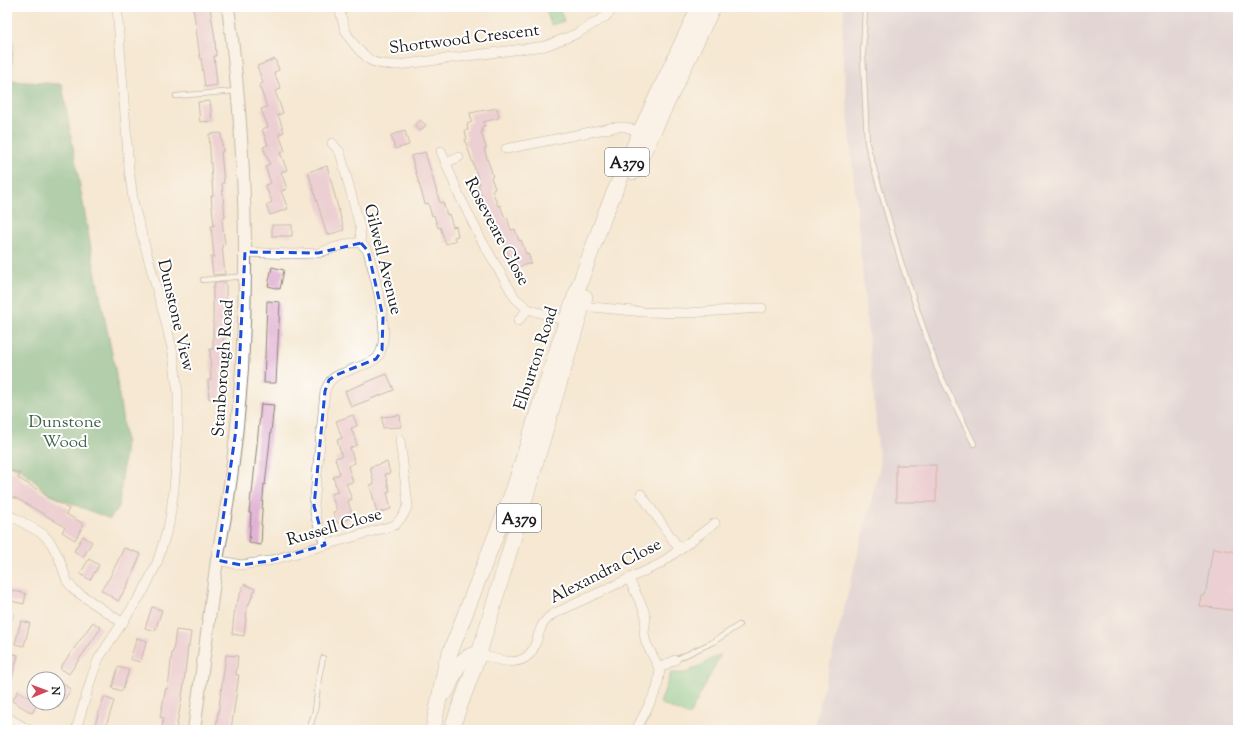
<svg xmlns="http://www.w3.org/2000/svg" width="1245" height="737" font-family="'Sorts Mill Goudy',serif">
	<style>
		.industrial { fill: #cabfd6 }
		.green { fill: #74cb90; stroke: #487456 }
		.forest { fill: #5faf7a; stroke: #3e664b }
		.building { fill: #e1b2d3 }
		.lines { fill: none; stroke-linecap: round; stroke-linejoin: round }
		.service-casing { stroke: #888277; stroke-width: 6 }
		.minor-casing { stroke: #888277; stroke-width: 10 }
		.tertiary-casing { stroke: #888277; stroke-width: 14 }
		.primary-casing { stroke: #888277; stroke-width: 16 }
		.service { stroke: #fff; stroke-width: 4.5 }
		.minor { stroke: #fff; stroke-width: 9 }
		.tertiary { stroke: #fff; stroke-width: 12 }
		.primary { stroke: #fff; stroke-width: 15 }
		.marked { fill: none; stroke: #1d4ed8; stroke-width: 3; stroke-dasharray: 8 5; stroke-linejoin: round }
		.labels { text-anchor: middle; stroke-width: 4; stroke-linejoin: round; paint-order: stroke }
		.shield { fill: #fff; stroke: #606060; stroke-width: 1 }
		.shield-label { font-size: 16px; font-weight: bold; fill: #1c1c1c }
		.street-label { font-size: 17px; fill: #1c1c1c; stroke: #fff }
		.park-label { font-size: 17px; fill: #3f624a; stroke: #fff }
	</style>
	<rect width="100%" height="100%" fill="#fff"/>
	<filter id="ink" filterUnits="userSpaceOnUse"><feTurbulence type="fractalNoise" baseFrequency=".025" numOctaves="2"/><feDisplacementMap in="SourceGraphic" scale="8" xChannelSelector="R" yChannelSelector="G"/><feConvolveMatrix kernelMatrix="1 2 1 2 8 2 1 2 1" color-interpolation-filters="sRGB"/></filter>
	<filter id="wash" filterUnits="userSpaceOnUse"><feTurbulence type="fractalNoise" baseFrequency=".012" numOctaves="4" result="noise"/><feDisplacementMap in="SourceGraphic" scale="16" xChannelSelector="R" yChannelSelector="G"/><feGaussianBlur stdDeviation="0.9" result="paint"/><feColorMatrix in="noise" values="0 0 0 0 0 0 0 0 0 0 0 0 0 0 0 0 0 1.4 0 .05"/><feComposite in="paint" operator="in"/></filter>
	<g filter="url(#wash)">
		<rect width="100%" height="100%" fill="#f5e8d2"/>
		<polygon class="industrial" points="844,7 1238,7 1238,730 813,730 880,466 842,48"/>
		<g class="green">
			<polygon points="545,7 559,7 564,21 551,25"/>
			<polygon points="7,40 13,43 11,81 7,82"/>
			<polygon points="721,654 689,716 660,703 671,673 686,673"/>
		</g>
		<polygon class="forest" points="11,81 62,84 94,265 115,368 126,443 119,507 110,519 50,495 22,471 7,464 7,82"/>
		<g id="blocks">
			<g class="building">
				<polygon points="193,7 210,7 215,39 216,56 214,56 217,85 205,87 201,58 200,58"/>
				<polygon points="275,59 279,70 274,72 281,89 275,91 283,113 278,115 284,132 279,134 285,151 280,153 287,170 281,172 287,189 281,191 288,209 270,215 266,205 272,202 265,185 271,183 265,166 270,164 263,147 268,145 262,129 268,127 261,109 267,107 259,85 263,83 257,66"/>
				<polygon points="210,101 212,121 200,122 198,102"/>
				<polygon points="497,108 499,118 483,122 485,126 481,127 483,132 481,132 486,148 484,149 493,176 491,177 495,189 492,190 498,206 500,205 505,218 507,217 511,230 515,229 519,241 521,240 526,254 528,253 531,263 515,268 511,255 509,256 504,243 502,244 492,219 490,220 485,206 483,207 480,198 482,197 478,184 480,184 465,140 467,139 465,131 468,130 467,124 472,122 470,113"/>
				<polygon points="420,120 426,125 420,131 414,126"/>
				<polygon points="405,131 409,145 395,149 391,135"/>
				<polygon points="221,133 223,152 221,152 224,183 222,183 225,218 222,219 225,244 222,245 225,274 213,275 211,257 214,257 211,226 214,226 211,196 213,196 209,134"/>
				<polygon points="425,152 440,203 443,202 447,215 449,214 453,227 456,226 458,236 454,237 455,241 446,244 440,227 438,228 434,215 432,216 428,203 425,204 411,156"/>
				<polygon points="327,166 344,230 327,235 308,172"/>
				<rect x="272" y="225" width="20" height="11"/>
				<polygon points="272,267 284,270 280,289 268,286"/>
				<polygon points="226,282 226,307 225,308 226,338 223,338 224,368 220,368 221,399 209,399 208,380 211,380 210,349 213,349 213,288 214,288 214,283"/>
				<polygon points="267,301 280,302 276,383 264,383"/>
				<polygon points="387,374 394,390 351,407 345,391"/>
				<polygon points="261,404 274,405 265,485 264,484 261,525 262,525 261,545 249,543 251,513 249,513 251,494 252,494"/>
				<polygon points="353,415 357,426 351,428 357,445 350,448 355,463 348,466 353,482 346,484 352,499 348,501 353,517 337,523 333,512 337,511 331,494 338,492 333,477 340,474 335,458 342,456 337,440 342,438 336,421"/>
				<polygon points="400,415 401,427 383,428 382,417"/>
				<polygon points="387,462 390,473 385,474 390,491 387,492 391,509 377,513 370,485 374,484 370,467"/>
				<rect x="896" y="465" width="40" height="37"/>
				<polygon points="7,470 20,473 18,478 69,509 66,514 84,524 75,540 62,532 65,527 50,518 16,498 7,496"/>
				<polygon points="83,536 92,542 83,557 74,551"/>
				<polygon points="124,548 141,554 127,586 118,601 101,590 110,577"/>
				<polygon points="1213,548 1238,552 1238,611 1199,606 1201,596 1205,596"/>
				<polygon points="89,559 99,565 90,580 80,574"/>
				<polygon points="244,584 255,589 247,609 244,636 232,634 235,607"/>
				<polygon points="7,589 26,594 24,604 7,600"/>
				<polygon points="152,607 162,610 155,631 145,628"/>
				<polygon points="21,621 30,623 24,646 15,644"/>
				<polygon points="93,622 101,628 69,674 60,668"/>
				<polygon points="176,630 191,632 189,647 188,646 183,691 176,730 162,730 163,718 160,717 166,688 168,689 172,652 173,652"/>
				<polygon points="137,638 147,641 140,662 130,659"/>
				<polygon points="7,652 18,655 10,686 7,685"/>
				<polygon points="226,655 238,656 236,675 239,675 231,730 216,728"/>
				<polygon points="118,667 129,670 122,691 112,688"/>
				<polygon points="63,683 71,690 58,708 58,690"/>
				<polygon points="18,691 34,700 34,703 38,703 32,713 12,701"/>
				<polygon points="104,697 114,701 107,723 104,730 93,730"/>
			</g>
		</g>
	</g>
	<g filter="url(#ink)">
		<use href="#blocks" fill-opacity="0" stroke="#888277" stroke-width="1"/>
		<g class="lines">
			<defs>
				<g id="service">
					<polyline points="865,7 863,55 867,144 901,262 937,368 974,444"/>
					<polyline points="176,96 236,91"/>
					<polyline points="203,280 245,276"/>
					<polyline points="675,660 713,642 739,625"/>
					<polyline points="309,730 315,711 319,677 323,658"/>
				</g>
				<g id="minor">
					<path d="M339,7c5,21 6,29 22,45 3,2 6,6 9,8 8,5 20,5 28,5l147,-19 31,-12 29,-17 10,-10"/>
					<polyline points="506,149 615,127 626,127 640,132"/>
					<polyline points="441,151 459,195 482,241 515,298 528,309 566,321"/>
					<polyline points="446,163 459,157"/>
					<polyline points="245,252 292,254 318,253 336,247 351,243 361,243"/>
					<polyline points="582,306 644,312 687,313 762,308"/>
					<polyline points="518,321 528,309"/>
					<polyline points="641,494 680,550"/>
					<polyline points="7,515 15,518 43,534 51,543 59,558 67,581 74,590 123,623"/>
					<path d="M325,545l-9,-27 -2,-12 11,-115c7,-18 14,-15 30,-23 6,-2 17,-5 22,-10 17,-20 -3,-83 -9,-107l-7,-8 -1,-16 -20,-75 -8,-9"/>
					<polyline points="217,560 241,565 269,561 395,525 403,516 408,505 400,440"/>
					<polyline points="629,579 643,608 646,617 644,633 646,643 660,670 657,689 636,730"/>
					<polyline points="7,614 9,615"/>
					<path d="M479,654c21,7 48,17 57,-12 5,-14 4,-18 17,-28l107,-50 55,-41"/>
					<polyline points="659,668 675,660"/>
					<polyline points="7,717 29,730"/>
					<polyline points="76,730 92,676 99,658 144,590 157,563 169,524 174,489 178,438 178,394 173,353 165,319 134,206 129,169 117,7"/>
				</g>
				<path id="tertiary" d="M194,730c8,-57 15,-114 23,-170 4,-23 9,-46 12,-69 6,-40 10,-82 13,-123 7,-121 2,-241 -14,-361"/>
				<g id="primary">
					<polyline points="634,172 713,7"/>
					<path d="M446,692c8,-15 12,-38 33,-38"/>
					<polyline points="433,730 446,663 513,491 566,321 605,214 640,132 699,7"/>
					<polyline points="451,730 479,654 585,297"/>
				</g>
			</defs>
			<use href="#service" class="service-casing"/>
			<use href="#minor" class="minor-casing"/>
			<use href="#tertiary" class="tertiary-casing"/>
			<use href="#primary" class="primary-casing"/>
			<use href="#service" class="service"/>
			<use href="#minor" class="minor"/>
			<use href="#tertiary" class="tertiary"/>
			<use href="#primary" class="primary"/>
		</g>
	</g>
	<path d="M0 0H1245V737H0ZM361,243l7,8 15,66 -1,33 -6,9 -40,16 -7,5 -4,11 -11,115 11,39 -56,16 -28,4 -24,-5 19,-130 9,-178 73,1z" fill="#f5e8d2" fill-opacity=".55" fill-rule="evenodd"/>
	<path class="marked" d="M361,243l7,8 15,66 -1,33 -6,9 -40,16 -7,5 -4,11 -11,115 11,39 -56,16 -28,4 -24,-5 19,-130 9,-178 73,1z"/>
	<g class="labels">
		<g class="shield">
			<rect x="605" y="148" width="44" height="28" rx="3"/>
			<rect x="497" y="504" width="44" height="28" rx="3"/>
		</g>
		<g class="shield-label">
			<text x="627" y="168">A379</text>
			<text x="519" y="524">A379</text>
		</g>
		<g class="street-label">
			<text transform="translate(464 38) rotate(-7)" y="6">Shortwood Crescent</text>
			<text transform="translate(498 231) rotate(62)" y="6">Roseveare Close</text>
			<text transform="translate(384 259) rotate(76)" y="6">Gilwell Avenue</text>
			<text transform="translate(177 315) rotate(77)" y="6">Dunstone View</text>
			<text transform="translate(535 358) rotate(-72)" y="6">Elburton Road</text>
			<text transform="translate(222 368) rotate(-86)" y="6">Stanborough Road</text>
			<text transform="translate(334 526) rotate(-16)" y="6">Russell Close</text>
			<text transform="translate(605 570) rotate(-27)" y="6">Alexandra Close</text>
		</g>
		<g class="park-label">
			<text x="65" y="427">Dunstone<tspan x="65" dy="20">Wood</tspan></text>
		</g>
	</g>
	<rect width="1245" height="737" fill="none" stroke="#fff" stroke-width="24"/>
	<g transform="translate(46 691) rotate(89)"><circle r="19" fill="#ffffff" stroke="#a4a4a4"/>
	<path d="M0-3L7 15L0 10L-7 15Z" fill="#d1495b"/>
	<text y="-6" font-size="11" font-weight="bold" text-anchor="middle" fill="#1c1c1c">N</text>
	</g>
</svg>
